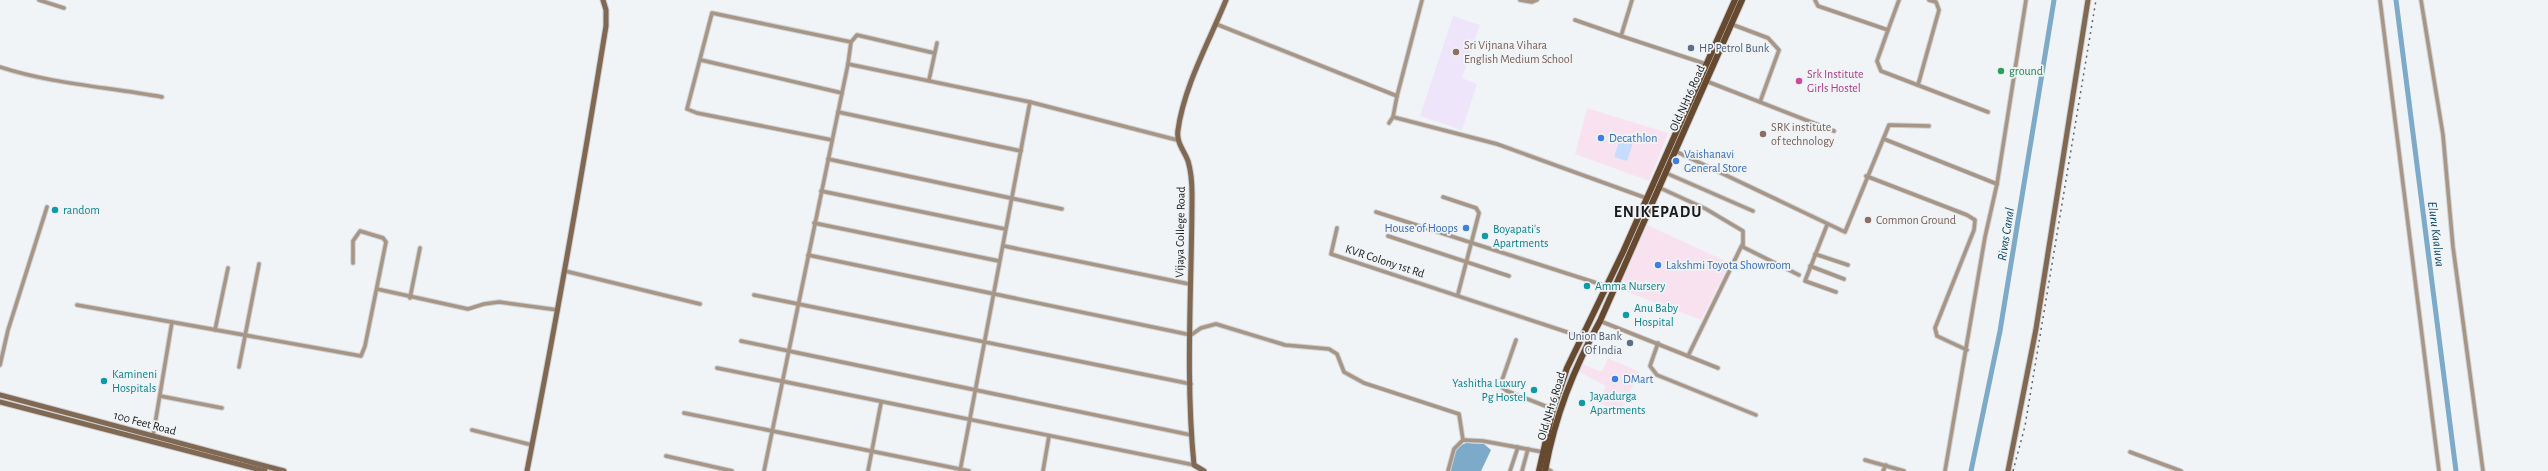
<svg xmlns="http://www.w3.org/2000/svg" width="2548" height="471" font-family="'Alegreya Sans',sans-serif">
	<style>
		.commercial { fill: #f9e2ef }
		.education { fill: #eee5fa }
		.green { fill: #c7ddfe }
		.water { fill: #7caac8 }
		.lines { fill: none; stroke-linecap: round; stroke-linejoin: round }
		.canal { stroke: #7caac8; stroke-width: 5 }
		.street-casing { stroke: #ced1d4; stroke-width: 5.5 }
		.secondary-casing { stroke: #ced1d4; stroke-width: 7 }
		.primary-casing { stroke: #ced1d4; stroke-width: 8 }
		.street { stroke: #a79586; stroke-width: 3.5 }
		.secondary { stroke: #816853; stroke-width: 5 }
		.primary { stroke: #66492e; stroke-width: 6 }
		.rail { stroke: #636466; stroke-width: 1.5; stroke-dasharray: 2 4; stroke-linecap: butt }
		.service-dot { fill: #5c6f8a; stroke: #f1f4f7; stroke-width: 1.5 }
		.education-dot { fill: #8d6e63; stroke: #f1f4f7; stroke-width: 1.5 }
		.leisure-dot { fill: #2e9e5b; stroke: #f1f4f7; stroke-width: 1.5 }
		.hotel-dot { fill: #d1479c; stroke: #f1f4f7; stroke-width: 1.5 }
		.shop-dot { fill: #3f7fe0; stroke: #f1f4f7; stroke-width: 1.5 }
		.culture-dot { fill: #0f9aa8; stroke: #f1f4f7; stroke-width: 1.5 }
		.labels { text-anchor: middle; stroke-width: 3.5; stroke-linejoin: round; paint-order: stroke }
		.education-label { font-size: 12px; fill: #785e54; stroke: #f1f4f7; text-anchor: start }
		.service-label { font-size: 12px; fill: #4e5e75; stroke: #f1f4f7; text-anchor: start }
		.leisure-label { font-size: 12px; fill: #27864d; stroke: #f1f4f7; text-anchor: start }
		.hotel-label { font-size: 12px; fill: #b23c85; stroke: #f1f4f7; text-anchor: start }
		.street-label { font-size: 12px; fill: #191a1b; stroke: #f1f4f7 }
		.shop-label { font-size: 12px; fill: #366cbe; stroke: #f1f4f7; text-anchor: start }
		.culture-label { font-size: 12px; fill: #0d838f; stroke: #f1f4f7; text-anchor: start }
		.water-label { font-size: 13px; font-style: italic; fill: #074362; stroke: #f1f4f7 }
		.district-label { font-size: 16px; font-weight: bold; letter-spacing: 1px; fill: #191a1b; stroke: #f1f4f7 }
	</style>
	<rect width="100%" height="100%" fill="#f1f4f7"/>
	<g class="commercial">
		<polygon points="1587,108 1668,133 1649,181 1575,154"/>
		<polygon points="1647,225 1730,263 1701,320 1619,289"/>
		<polygon points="1608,358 1640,372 1620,411 1598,403 1606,386 1576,370 1579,363 1602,372"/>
	</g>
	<polygon class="education" points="1453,16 1480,25 1462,78 1477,84 1462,130 1420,116"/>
	<polygon class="green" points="1621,136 1634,140 1627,161 1614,157"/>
	<polygon class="water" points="1466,443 1484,444 1491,450 1481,471 1450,471 1457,447"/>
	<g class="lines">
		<g class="canal">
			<polyline points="2396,0 2456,471"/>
			<polyline points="1971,471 2000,331 2054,0"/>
		</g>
		<defs>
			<g id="street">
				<polyline points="39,0 64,8"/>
				<polyline points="1520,0 1532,2 1537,0"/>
				<polyline points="1632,0 1621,36 1706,64"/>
				<polyline points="1815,0 1818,6 1888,30 1899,0"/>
				<polyline points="2380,0 2439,471"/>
				<polyline points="2421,0 2443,135 2453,247 2483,471"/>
				<polyline points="1575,20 1621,36"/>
				<polyline points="1216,24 1397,96 1393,117 1497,144 1646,198"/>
				<polyline points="1731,24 1768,38 1779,50 1760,102"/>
				<polyline points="1888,30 1877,61 1881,71 1988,112"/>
				<polyline points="701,60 842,93"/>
				<polyline points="848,64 1030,102 960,471"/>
				<path d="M0,67c52,17 108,20 162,30"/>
				<polyline points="929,80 937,43"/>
				<polyline points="1706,81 1834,131"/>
				<polyline points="1918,85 1939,10 1936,2 1929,0"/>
				<polyline points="1397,96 1422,0"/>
				<polyline points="1030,102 1177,140"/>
				<polyline points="838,112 1021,151"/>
				<polyline points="1389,123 1393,117"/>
				<polyline points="1884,139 1997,184"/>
				<polyline points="832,140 697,113 687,109 712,13 851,42"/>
				<polyline points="1675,151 1845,232 1889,125 1929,126"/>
				<polyline points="828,159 1062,209"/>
				<polyline points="1666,173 1753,211"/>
				<polyline points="1866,176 1967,215 1975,220 1974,230 1935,328 1937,336 1967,350"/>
				<polyline points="1658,187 1706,209 1743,231 1743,247 1799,275"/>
				<polyline points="821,191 1005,229"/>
				<polyline points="1443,197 1476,208 1479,213 1458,294"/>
				<polyline points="1376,212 1606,286"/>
				<polyline points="814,223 999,261"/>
				<polyline points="1827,225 1805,281 1836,292"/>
				<polyline points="1337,228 1331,254 1582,337"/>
				<polyline points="1388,236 1509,276"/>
				<polyline points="1004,246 1189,284"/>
				<polyline points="1815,254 1848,265"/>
				<polyline points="808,255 1191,335 1201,328 1216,324 1285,345 1329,349 1337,354 1344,372 1364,383 1459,414 1463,440"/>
				<polyline points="1810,266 1844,279"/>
				<polyline points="565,271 700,304"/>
				<polyline points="377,289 468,309 484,304 499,302 558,310"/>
				<polyline points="754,295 1191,384"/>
				<polyline points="410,298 420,248"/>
				<polyline points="77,305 361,356 365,346 386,242 383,238 360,231 353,241 353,263"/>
				<polyline points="1600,321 1718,368"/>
				<polyline points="215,330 228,268"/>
				<polyline points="1516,340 1500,386 1507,391 1553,409"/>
				<polyline points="741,341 1191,435"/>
				<polyline points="1658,343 1650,366 1657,375 1756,415"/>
				<polyline points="1688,356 1742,245"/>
				<polyline points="0,365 8,330 47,207"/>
				<polyline points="239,367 259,264"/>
				<polyline points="717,368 1194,465"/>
				<polyline points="160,396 222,408"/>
				<polyline points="684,413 969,471"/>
				<polyline points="472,430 532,445"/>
				<polyline points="153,436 172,322"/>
				<polyline points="2130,452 2181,471"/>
				<polyline points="666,456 732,471"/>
				<polyline points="1865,460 1904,471"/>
				<polyline points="1546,468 1551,471"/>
				<polyline points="764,471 848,64 851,42 857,35 934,53"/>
				<polyline points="868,471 881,403"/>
				<polyline points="1043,471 1049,436"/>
				<polyline points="1448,471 1454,449 1463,440 1483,441 1543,452"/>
				<polyline points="1510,471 1518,447"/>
				<polyline points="1522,471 1528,449"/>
				<polyline points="1883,471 1886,465"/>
				<polyline points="1945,471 1985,237 1997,184 2026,0"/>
			</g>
			<g id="secondary">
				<polyline points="0,395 284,471"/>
				<polyline points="0,402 265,471"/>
				<path d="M527,471c29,-148 55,-296 79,-445v-16l-3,-10"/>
				<path d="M1204,471l-10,-6c-9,-90 -2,-181 -2,-271 0,-11 -1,-23 -4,-33 -4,-11 -12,-18 -10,-31 6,-44 31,-88 48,-130"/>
				<polyline points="2008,471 2036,329 2088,0"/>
			</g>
			<g id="primary">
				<polyline points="1539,471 1553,409 1567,368 1623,252 1735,0"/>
				<path d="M1545,471c10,-55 28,-101 55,-150l142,-321"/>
			</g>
		</defs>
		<use href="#street" class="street-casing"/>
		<use href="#secondary" class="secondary-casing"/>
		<use href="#primary" class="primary-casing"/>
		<use href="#street" class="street"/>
		<use href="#secondary" class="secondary"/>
		<use href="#primary" class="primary"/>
		<polyline class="rail" points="2013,471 2025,426 2096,0"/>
	</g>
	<g class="service-dot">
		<circle cx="1691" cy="48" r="4"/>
		<circle cx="1630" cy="343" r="4"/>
	</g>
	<g class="education-dot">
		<circle cx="1456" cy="52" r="4"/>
		<circle cx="1763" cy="134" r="4"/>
		<circle cx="1868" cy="220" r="4"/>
	</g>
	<circle class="leisure-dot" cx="2001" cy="71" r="4"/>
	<circle class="hotel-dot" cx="1799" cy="81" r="4"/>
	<g class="shop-dot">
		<circle cx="1601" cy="138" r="4"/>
		<circle cx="1676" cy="161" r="4"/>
		<circle cx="1466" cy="228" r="4"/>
		<circle cx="1658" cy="265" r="4"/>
		<circle cx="1615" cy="379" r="4"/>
	</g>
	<g class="culture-dot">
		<circle cx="55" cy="210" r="4"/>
		<circle cx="1485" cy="236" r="4"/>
		<circle cx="1587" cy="286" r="4"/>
		<circle cx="1626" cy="315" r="4"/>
		<circle cx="104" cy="381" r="4"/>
		<circle cx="1534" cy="390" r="4"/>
		<circle cx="1582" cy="403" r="4"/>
	</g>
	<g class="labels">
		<g class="education-label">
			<text x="1464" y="49">Sri Vijnana Vihara<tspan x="1464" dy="14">English Medium School</tspan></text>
			<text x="1771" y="131">SRK institute<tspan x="1771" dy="14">of technology</tspan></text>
			<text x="1876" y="224">Common Ground</text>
		</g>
		<g class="service-label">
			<text x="1699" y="52">HP Petrol Bunk</text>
			<text x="1622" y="340" text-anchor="end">Union Bank<tspan x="1622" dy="14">Of India</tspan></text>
		</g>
		<g class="leisure-label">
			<text x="2009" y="75">ground</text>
		</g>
		<g class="hotel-label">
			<text x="1807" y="78">Srk Institute<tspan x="1807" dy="14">Girls Hostel</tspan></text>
		</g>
		<g class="street-label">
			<text transform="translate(1687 98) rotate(-66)" y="4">Old NH16 Road</text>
			<text transform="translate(1180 232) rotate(-89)" y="4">Vijaya College Road</text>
			<text transform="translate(1385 261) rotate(18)" y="4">KVR Colony 1st Rd</text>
			<text transform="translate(1551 406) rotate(-73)" y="4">Old NH16 Road</text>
			<text transform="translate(145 423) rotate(15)" y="4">100 Feet Road</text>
		</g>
		<g class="shop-label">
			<text x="1609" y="142">Decathlon</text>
			<text x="1684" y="158">Vaishanavi<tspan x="1684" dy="14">General Store</tspan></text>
			<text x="1458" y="232" text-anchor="end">House of Hoops</text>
			<text x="1666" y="269">Lakshmi Toyota Showroom</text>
			<text x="1623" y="383">DMart</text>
		</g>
		<g class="culture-label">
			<text x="63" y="214">random</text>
			<text x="1493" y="233">Boyapati's<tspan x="1493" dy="14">Apartments</tspan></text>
			<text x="1595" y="290">Amma Nursery</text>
			<text x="1634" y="312">Anu Baby<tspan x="1634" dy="14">Hospital</tspan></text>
			<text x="112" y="378">Kamineni<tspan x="112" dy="14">Hospitals</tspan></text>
			<text x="1526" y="387" text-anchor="end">Yashitha Luxury<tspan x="1526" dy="14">Pg Hostel</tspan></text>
			<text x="1590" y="400">Jayadurga<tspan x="1590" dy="14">Apartments</tspan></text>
		</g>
		<g class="water-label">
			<text transform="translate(2005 234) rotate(-81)" y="5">Rivas Canal</text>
			<text transform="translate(2437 234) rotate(83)" y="5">Eluru Kaaluva</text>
		</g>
		<g class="district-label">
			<text x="1658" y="217">ENIKEPADU</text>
		</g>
	</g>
</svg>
